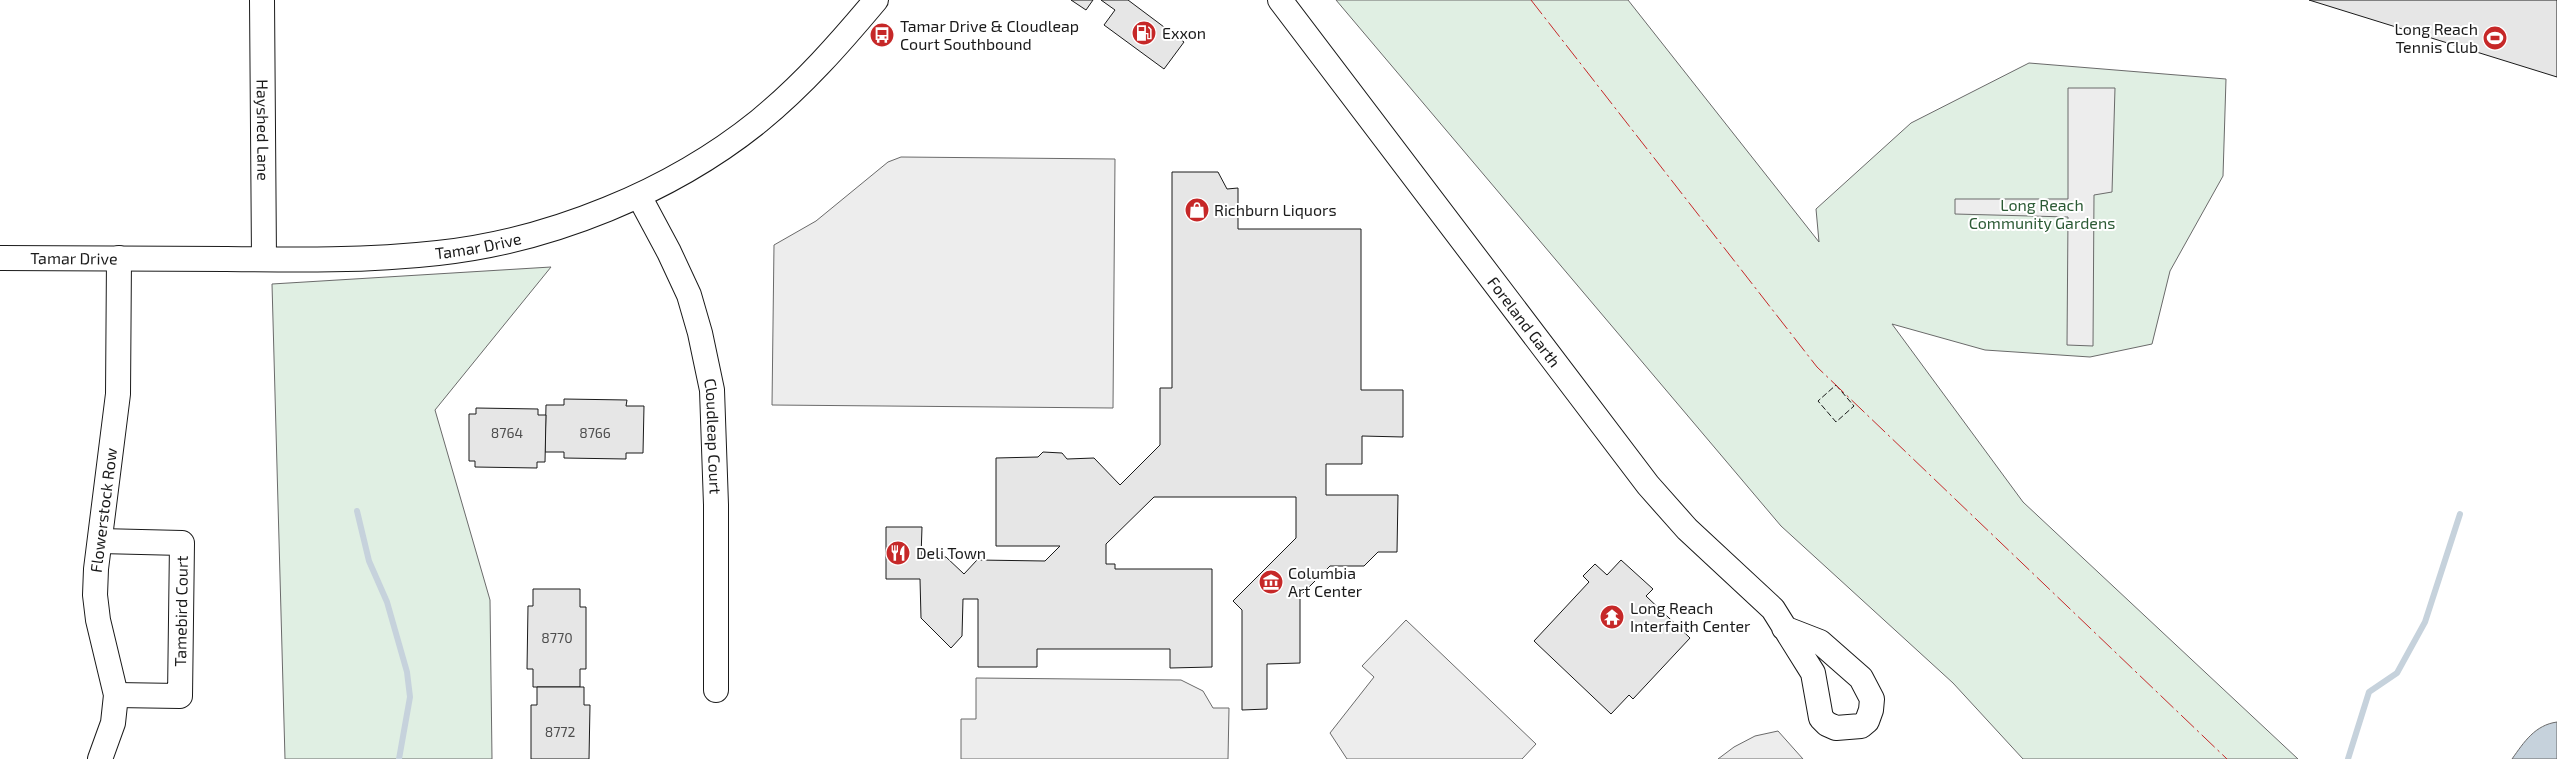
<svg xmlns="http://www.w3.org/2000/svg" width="2557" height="759" font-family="'Exo 2',sans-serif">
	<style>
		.green { fill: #e0efe3; stroke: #6a6a6a }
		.parking { fill: #ededed; stroke: #6a6a6a }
		.water { fill: #c6d2dc; stroke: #6a6a6a }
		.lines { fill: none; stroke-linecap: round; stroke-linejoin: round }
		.stream { stroke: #c6d2dc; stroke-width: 6 }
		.building { fill: #e6e6e6; stroke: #1a1a1a }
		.minor-casing { stroke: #1a1a1a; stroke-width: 26 }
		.minor { stroke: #fff; stroke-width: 24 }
		.fence { stroke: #1a1a1a; stroke-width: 1; stroke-dasharray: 6 2.5; stroke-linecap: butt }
		.power { stroke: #c62828; stroke-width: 1; stroke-dasharray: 18 4 2.5 4; stroke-linecap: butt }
		.labels { text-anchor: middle; stroke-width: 4; stroke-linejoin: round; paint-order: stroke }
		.number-label { font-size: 14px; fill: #4d4d4d }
		.poi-label { font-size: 16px; fill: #1a1a1a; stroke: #fff; text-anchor: start }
		.street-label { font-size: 16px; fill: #1a1a1a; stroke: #fff }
		.park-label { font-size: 16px; fill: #2b5a34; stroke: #fff }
	</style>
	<rect width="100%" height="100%" fill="#fff"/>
	<g class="green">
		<polygon points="1336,0 1628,0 1819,242 1816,209 1911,123 2029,63 2226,79 2223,176 2170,271 2152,344 2090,357 1985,350 1892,324 2023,502 2298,759 2023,759 1953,683 1781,526"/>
		<polygon points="551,267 435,410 490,600 492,759 285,759 272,284"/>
	</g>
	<g class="parking">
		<polygon points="2068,88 2115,88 2112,192 2094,195 2093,346 2067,345 2068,217 1955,214 1955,199 2068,199"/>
		<polygon points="901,157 1115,159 1113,408 772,405 774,245 816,221 888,162"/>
		<polygon points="1406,620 1536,744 1522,759 1347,759 1330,733 1374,677 1362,666"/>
		<polygon points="976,678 1181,680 1203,691 1213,708 1229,708 1228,759 961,759 961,719 976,719"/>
		<polygon points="1778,731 1803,759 1718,759 1734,747 1755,736"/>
	</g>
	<path class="water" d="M2557,722v37h-45c12,-17 23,-34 45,-37z"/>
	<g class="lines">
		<g class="stream">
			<polyline points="357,511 369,561 387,602 407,672 410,697 399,759"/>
			<polyline points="2348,759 2369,692 2397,673 2425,622 2460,514"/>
		</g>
	</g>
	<g class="building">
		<polygon points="1071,0 1093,0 1086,10"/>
		<polygon points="1101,0 1128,0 1184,42 1164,69 1104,25 1115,10"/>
		<polygon points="2309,0 2557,0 2557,77"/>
		<polygon points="1172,172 1218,172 1227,189 1238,188 1238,229 1361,229 1361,390 1403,390 1403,437 1362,436 1362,464 1326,464 1326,495 1398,495 1397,552 1378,552 1364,566 1330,566 1300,596 1300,663 1267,664 1267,709 1242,710 1242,610 1233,601 1296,538 1296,497 1154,497 1106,544 1106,564 1115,564 1115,569 1212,569 1212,667 1170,668 1170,649 1037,649 1037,667 978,667 978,599 963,599 962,636 951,648 921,618 920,579 886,579 886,527 922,527 921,557 946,557 964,574 977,560 1045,561 1060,546 996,546 996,458 1038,457 1043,452 1062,453 1067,459 1094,458 1120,485 1160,445 1160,388 1172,388"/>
		<polygon points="564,399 627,400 626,406 644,406 643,453 626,453 626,459 564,458 564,452 545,452 546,405 564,405"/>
		<polygon points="476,408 538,409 538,415 546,415 545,462 537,462 537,468 475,467 475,461 469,461 469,414 476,414"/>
		<polygon points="1621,560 1653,589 1646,596 1690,638 1633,699 1629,695 1611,714 1534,641 1589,582 1583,576 1595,564 1607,575"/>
		<polygon points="533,589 580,589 580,607 586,607 586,669 580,669 580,687 533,687 533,669 527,669 528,606 533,606"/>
		<polygon points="537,687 584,687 584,705 590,705 589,759 531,759 531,705 537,705"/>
	</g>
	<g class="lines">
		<defs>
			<g id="minor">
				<path id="s1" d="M262,0l2,259"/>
				<path id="s2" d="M1280,0l368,485 39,44 86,80 40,64 8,45 6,6 9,4 25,-2 6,-5 4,-11 1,-11 -11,-21 -41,-36 -36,-14"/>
				<path id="s3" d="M639,196l30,56 20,43 11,38 12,57 4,115v185"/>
				<path id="s4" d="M0,258c75,0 151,1 226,1 71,1 141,2 212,-6 112,-12 233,-61 321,-132 44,-36 81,-78 117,-121"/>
				<polyline points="100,541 182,543 180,696 116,695"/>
				<path id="s5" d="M100,759l13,-36 3,-28 -18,-75 -3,-25 1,-26 22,-175 1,-136"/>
			</g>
		</defs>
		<use href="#minor" class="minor-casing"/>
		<use href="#minor" class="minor"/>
		<polygon class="fence" points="1836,385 1854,406 1836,422 1818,401"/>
		<polyline class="power" points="1531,0 1817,367 2227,759"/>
	</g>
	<defs>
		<symbol id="fuel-disc" viewBox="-11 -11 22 22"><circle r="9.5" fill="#c62828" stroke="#fff"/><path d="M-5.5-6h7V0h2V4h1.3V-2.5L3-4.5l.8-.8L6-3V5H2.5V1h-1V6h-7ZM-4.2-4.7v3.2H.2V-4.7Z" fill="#fff"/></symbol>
		<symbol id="bus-disc" viewBox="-11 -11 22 22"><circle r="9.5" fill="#c62828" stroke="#fff"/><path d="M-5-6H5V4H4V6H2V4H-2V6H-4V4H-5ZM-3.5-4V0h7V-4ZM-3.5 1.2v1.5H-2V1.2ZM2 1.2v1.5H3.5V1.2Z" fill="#fff"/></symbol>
		<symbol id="stadium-disc" viewBox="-11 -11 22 22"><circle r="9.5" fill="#c62828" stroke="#fff"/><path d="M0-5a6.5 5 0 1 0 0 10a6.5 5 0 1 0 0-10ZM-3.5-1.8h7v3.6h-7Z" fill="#fff"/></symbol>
		<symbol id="shop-disc" viewBox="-11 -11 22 22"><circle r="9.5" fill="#c62828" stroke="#fff"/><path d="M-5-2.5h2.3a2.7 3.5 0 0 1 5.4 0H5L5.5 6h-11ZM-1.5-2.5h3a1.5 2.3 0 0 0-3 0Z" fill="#fff"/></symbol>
		<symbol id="restaurant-disc" viewBox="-11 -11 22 22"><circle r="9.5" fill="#c62828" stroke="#fff"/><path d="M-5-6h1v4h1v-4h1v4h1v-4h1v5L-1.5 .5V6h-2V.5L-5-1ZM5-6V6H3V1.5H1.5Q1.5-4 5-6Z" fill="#fff"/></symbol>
		<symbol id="museum-disc" viewBox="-11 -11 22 22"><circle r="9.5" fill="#c62828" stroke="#fff"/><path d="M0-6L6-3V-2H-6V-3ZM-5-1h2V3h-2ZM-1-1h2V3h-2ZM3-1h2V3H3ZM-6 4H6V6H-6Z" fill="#fff"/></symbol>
		<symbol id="temple-disc" viewBox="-11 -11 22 22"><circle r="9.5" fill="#c62828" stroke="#fff"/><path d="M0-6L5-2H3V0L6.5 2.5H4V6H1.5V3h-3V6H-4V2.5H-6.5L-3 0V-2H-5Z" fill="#fff"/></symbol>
	</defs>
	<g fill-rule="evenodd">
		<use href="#fuel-disc" x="1130" y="19" width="28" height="28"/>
		<use href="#bus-disc" x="868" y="21" width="28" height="28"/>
		<use href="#stadium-disc" x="2481" y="24" width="28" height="28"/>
		<use href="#shop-disc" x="1183" y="196" width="28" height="28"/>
		<use href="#restaurant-disc" x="884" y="539" width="28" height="28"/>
		<use href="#museum-disc" x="1257" y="568" width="28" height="28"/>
		<use href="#temple-disc" x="1598" y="603" width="28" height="28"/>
	</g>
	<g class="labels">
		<g class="number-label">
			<text x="507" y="438">8764</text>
			<text x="595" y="438">8766</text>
			<text x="557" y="643">8770</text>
			<text x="560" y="737">8772</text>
		</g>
		<g class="poi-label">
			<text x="900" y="32">Tamar Drive &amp; Cloudleap<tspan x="900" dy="18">Court Southbound</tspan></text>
			<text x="2478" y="35" text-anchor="end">Long Reach<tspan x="2478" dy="18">Tennis Club</tspan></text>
			<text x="1162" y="39">Exxon</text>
			<text x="1214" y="216">Richburn Liquors</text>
			<text x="916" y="559">Deli Town</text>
			<text x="1288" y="579">Columbia<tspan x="1288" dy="18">Art Center</tspan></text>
			<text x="1630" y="614">Long Reach<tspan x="1630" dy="18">Interfaith Center</tspan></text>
		</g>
		<g class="street-label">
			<text dy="6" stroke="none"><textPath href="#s1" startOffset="130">Hayshed Lane</textPath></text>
			<text dy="6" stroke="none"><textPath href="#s4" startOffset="479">Tamar Drive</textPath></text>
			<text dy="6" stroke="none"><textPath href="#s4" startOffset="74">Tamar Drive</textPath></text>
			<text dy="6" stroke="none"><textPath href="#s2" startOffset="404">Foreland Garth</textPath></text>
			<text dy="6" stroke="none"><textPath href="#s3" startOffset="255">Cloudleap Court</textPath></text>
			<text dy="6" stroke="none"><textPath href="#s5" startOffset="254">Flowerstock Row</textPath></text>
			<text transform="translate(181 611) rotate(-89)" y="6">Tamebird Court</text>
		</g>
		<g class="park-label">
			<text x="2042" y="211">Long Reach<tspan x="2042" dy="18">Community Gardens</tspan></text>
		</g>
	</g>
</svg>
